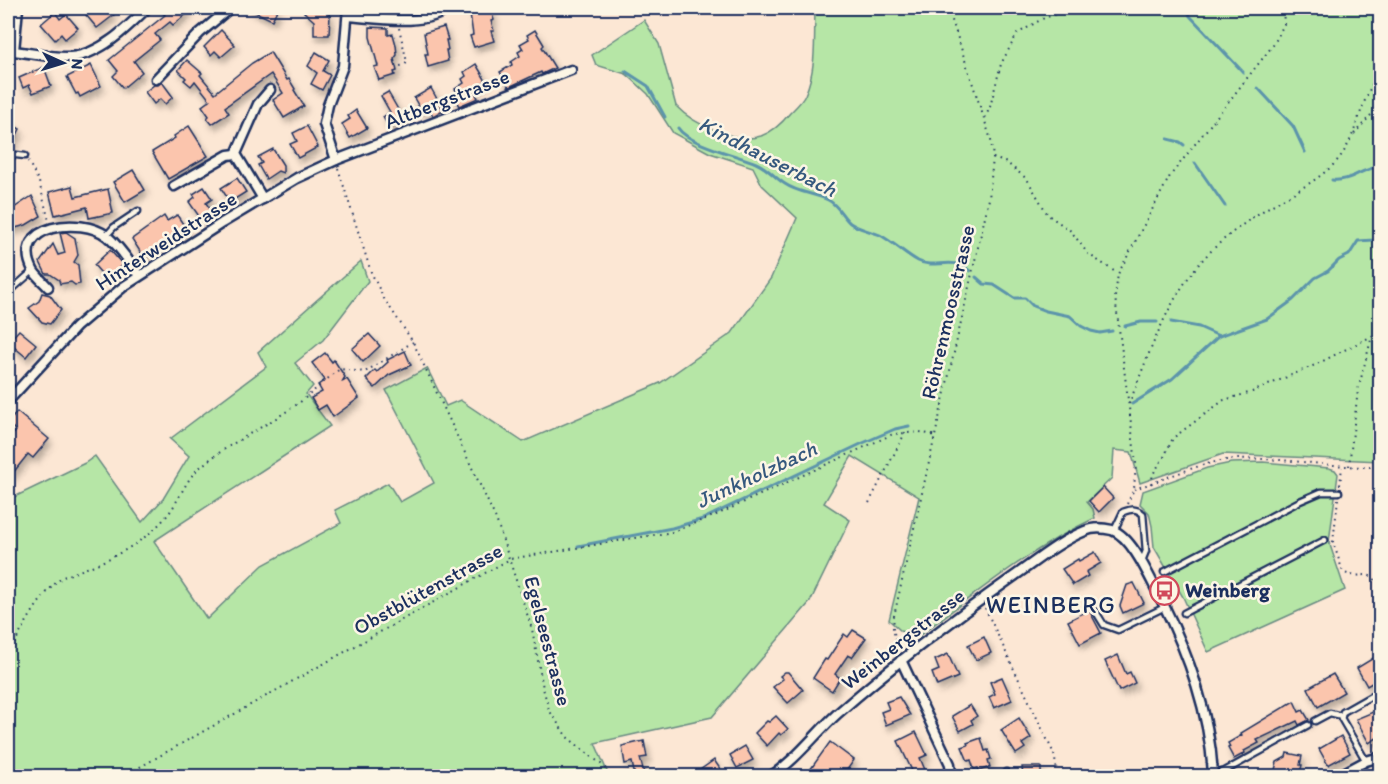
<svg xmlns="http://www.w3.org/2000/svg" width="1388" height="784" font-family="Itim,sans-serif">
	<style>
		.green { fill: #b6e6a6; stroke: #688a82; stroke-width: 1.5 }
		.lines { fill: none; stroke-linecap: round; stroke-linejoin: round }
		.stream { stroke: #5b94ab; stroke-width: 3 }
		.building { fill: #fbc5ad; stroke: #1b2f5e; stroke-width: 1.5; filter: url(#shadow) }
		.lane-casing { stroke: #1b2f5e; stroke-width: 9 }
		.street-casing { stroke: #1b2f5e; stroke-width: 13 }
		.path { stroke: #1b2f5e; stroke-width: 2; stroke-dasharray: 1.5 4.5; stroke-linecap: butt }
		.lane { stroke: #fcf5e5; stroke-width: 4.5 }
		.street { stroke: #fcf5e5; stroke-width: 8 }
		.labels { text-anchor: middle; stroke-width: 5; stroke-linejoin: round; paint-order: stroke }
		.street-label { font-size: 21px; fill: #1b2f5e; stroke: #fcf5e5 }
		.poi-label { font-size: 21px; font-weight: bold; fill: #1b2f5e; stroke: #fcf5e5; text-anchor: start }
		.water-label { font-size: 22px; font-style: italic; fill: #36597e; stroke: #fcf5e5 }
		.quarter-label { font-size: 24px; letter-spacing: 1.5px; fill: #1b2f5e; stroke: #fcf5e5 }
	</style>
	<defs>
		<filter id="shadow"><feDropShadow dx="3" dy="5" stdDeviation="3" flood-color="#0004"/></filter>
	</defs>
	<rect width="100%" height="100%" fill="#fce7d4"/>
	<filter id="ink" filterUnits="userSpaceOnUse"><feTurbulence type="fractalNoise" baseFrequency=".0167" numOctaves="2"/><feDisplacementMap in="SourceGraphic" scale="12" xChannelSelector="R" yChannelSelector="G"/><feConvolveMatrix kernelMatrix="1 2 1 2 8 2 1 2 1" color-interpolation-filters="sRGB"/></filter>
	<g filter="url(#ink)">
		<g class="green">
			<path d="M815,8h565v453l-157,-7 -83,29 -9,-31 -17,-2 -2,28 -25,24 6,7 2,9c-66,31 -125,80 -183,123l-23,-21 30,-123 -67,-41 -28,47 26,17 -40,82 -98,115 -117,26 14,33h-601v-276l77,-37 10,-7 47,66 21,-23 26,-43 -19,-17 96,-72 -8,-15 103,-91 7,20 -45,59 -28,23 18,23 -7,8 24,32 -176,115 53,78 56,-54 78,-42 -6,-13 53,-27 12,19 34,-19 -48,-93 41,-22 19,38 14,-6 63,42 137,-59 72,-50 39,-55 26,-60 -35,-33 -9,-18 -43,-14 -37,-20 -25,-39 -15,-14 -7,-6 -30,-9 -4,-10 52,-35 15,24 17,62c17,18 60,38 85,30 11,-4 22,-14 29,-23 5,-5 12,-11 15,-18 12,-27 9,-57 10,-87z"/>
			<polygon points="1263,462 1329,468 1335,470 1338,474 1329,542 1345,590 1208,652 1183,597 1154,547 1152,526 1149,513 1140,504 1143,491 1207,468 1231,463"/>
		</g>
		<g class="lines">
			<g class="stream">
				<polyline points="1187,8 1190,16 1243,72"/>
				<polyline points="625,71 648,86 665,117"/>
				<polyline points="1258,88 1293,126 1305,152"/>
				<path d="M678,128c10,16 59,27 78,35 12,5 19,15 29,21 13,9 29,9 43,16 10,5 14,16 22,23 8,6 21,8 30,12 13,7 24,18 38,26 17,9 35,-6 52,10"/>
				<polyline points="1168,139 1180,142 1184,145"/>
				<polyline points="1195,163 1225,206"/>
				<path d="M1332,180c20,2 29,-12 48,-13"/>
				<polyline points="976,277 984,284 994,285 1014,298 1025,298 1033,306 1046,311 1070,316 1081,326 1091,331 1100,333 1112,331"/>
				<polyline points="1171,322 1199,327 1219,336"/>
				<polyline points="1125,326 1141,322 1157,322"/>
				<polyline points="1132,404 1172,379 1219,336 1267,319 1293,300 1315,278 1328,271 1339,260 1349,255 1358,241 1374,240 1380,235"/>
				<polyline points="578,546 672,528 703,519 863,443 895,429 909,426"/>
			</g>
		</g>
		<g class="building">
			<polygon points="87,8 108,8 114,15 97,28 86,15 90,12"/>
			<polygon points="168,8 185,8 189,12 173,25 170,22 155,34 160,40 134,61 142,72 123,88 113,76 118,71 109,60 165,15 162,12"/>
			<polygon points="247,8 278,8 272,20"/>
			<polygon points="309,8 322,8 330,15 329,35 314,35 314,21 304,12"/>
			<polygon points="490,8 494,20 491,21 494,31 491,31 494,41 474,47 470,36 473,35 470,14"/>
			<polygon points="55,12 60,19 66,14 78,28 65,39 61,34 55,40 41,24"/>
			<polygon points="370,27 388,28 388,35 393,34 396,45 397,55 394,59 397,71 394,72 395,75 379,80 374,67 378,66 370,37"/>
			<polygon points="444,27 448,40 446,40 448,50 446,50 448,61 428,67 425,54 428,54 424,33"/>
			<polygon points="221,30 235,45 221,57 215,51 211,55 204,47"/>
			<polygon points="535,30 544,45 542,47 555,68 542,74 541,72 509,87 500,72 512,65 511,62 520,56 518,52 523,49 520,44 529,39 527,35"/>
			<polygon points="270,52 287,80 289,79 295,89 294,90 304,106 284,118 273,100 283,93 271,74 225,107 229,113 212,124 207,118 209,116 202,106 210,100 195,81 191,86 184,80 186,78 178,70 187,60 202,73 200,75 215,93 252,63"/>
			<polygon points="316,52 329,60 323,71 330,75 322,90 311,84 317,73 308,66"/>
			<polygon points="476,64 486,81 473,89 478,98 459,106 453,96 458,93 455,89 464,83 462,79 466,76 464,72"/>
			<polygon points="91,65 101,86 80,97 78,93 76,94 67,77"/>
			<polygon points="44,67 51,86 33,93 29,85 23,88 19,78"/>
			<polygon points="162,82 173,97 165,104 160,99 154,104 145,92 154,85 158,85"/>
			<polygon points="431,88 443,110 433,116 429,108 422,112 414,98"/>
			<polygon points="388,92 404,120 389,128 383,117 390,112 381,96"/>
			<polygon points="356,110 367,128 350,138 342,124 350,119 348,116"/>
			<polygon points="8,122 20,129 9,150 8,150"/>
			<polygon points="189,126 208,156 168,179 152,152 175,138 174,136"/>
			<polygon points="307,126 318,147 298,158 290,144 297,141 293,133"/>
			<polygon points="273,149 283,165 283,173 278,171 266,179 258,165 262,163 258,157"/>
			<polygon points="133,170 145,190 125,202 113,182"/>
			<polygon points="237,178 246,192 230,202 221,188"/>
			<polygon points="72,186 75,197 108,189 113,213 89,218 87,207 55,215 49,192"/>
			<polygon points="204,187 212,199 206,203 212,212 201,219 189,202 195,197 193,194"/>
			<polygon points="32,196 41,216 26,225 8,230 8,212"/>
			<polygon points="177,215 187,230 143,256 132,239 164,216 167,221"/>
			<polygon points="66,232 75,238 78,255 74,262 78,265 80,284 75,285 71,282 60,284 59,280 50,274 46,274 40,262 53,244 58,255 65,253 60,233"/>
			<polygon points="110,250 123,265 107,280 94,265"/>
			<polygon points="42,293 50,295 61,310 50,324 42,322 29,308 39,301"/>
			<polygon points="19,330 36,344 26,357 8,342"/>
			<polygon points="369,334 380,346 363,362 352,349"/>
			<polygon points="405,351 411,365 389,375 375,388 366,379 375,370 377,372 388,362 387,360"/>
			<polygon points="325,353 332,362 334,360 345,377 342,382 347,379 359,398 333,417 326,405 318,410 311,398 322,392 318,385 325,380 312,363"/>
			<polygon points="17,412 49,439 33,458 28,454 8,479 8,440 16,431 8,423"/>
			<polygon points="1103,487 1113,498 1099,512 1089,501"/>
			<polygon points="1095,552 1101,563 1086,572 1088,576 1073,585 1062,569 1078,559 1079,561"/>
			<polygon points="1134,583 1144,603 1123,613 1120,606 1127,585"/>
			<polygon points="1089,610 1101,633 1080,644 1068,621"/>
			<polygon points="853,630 866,638 852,657 848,655 835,674 840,678 832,691 813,678 825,659 827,660 844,634 848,637"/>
			<polygon points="984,637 991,653 976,660 968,645"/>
			<polygon points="948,654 958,677 937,686 932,673 939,670 935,660"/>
			<polygon points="1118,655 1126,674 1130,672 1135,683 1119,691 1105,661"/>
			<polygon points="1375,657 1380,667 1380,678 1367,686 1357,668"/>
			<polygon points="785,672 788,672 803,690 788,703 773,687 783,679 780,676"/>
			<polygon points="1333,674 1344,692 1318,707 1308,688"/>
			<polygon points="1002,677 1012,700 994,708 989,697 995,694 990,682"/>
			<polygon points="899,697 910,715 886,725 881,712 889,709 886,702"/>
			<polygon points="1294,701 1299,712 1303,710 1309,720 1299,725 1297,721 1257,740 1259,743 1244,751 1245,753 1234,759 1228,748 1230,747 1228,743 1242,735 1241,733"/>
			<polygon points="970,705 977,716 971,720 973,724 960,731 952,716"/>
			<polygon points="1380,709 1380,736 1369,743 1356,719"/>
			<polygon points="776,716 788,729 781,735 779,733 767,746 755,733 767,721 769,722"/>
			<polygon points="1019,718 1031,738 1022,744 1025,748 1016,754 1001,730"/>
			<polygon points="916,732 927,755 920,758 928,777 915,777 898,741"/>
			<polygon points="1341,736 1350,753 1328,765 1319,749"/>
			<polygon points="981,738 985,751 988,750 991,759 988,760 990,767 979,771 978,768 974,769 971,760 968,761 962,747 968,745 967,743"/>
			<polygon points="644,741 647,757 640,758 645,777 635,777 632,762 625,764 622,746"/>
			<polygon points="830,742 854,760 842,777 805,777"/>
			<polygon points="745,746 753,760 737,768 730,755"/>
			<polygon points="1287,753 1302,756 1300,765 1302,765 1299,777 1279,777 1275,770 1277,762 1286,757"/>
			<polygon points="714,760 723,773 718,777 690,777"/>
			<polygon points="1022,767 1041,767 1041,777 1023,777"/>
		</g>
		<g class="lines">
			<defs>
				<g id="lane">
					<polyline points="8,154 25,156"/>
					<polyline points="106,236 114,227 138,211"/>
					<polyline points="8,293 34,270"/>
					<path d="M1114,531l9,-19c9,-3 13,-4 20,2l3,37 -4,10"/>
					<polyline points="1164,572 1300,501 1321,492 1339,492"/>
					<polyline points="1096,612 1104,625 1118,630 1165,607"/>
					<polyline points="1184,613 1325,540"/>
					<polyline points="1315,721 1330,713 1342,716"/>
					<polyline points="1366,761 1341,718 1343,712 1380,691"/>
					<polyline points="1006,772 1006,776"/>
					<polyline points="1213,775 1225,771 1308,725"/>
				</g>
				<g id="street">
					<path d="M348,16c29,2 77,11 101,-8"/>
					<polyline points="14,51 18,8"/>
					<path d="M8,52l6,-1c18,2 38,7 56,6 30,-2 57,-29 77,-49"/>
					<polyline points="156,79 200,33 230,8"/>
					<polyline points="336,160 324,124 328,105 343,66 348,8"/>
					<polyline points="174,186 228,155 236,154"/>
					<polyline points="263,199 236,154 258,104 270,90"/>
					<path d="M48,287c-4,-5 -12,-11 -15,-17 -23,-46 48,-54 74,-34 13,11 23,26 32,40"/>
					<polyline points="8,401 76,327 123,287 222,223 297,178 336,160 571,70"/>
					<polyline points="901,660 950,764 951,776"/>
					<path d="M771,776c25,-16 44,-42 66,-62 56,-49 115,-94 176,-137 23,-16 47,-36 72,-46 8,-4 19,-3 27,-1 21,7 39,51 49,69 28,57 49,114 52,177"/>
					<polyline points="1338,776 1366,761 1380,757"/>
				</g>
			</defs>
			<use href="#lane" class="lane-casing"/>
			<use href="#street" class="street-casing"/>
			<g class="path">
				<polyline points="631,8 634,11"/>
				<polyline points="399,28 407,62 405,65 400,66"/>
				<polyline points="985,118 990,107 1001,64 1017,34 1042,19 1072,8"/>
				<polyline points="1354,134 1380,105"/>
				<polyline points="993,158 1007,163 1027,179 1048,215 1071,231 1088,254 1117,273"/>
				<polyline points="28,161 39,182 49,221"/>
				<polyline points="338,168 371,272 383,297 413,342 496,519 532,629 543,688 549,710 567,737 601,764 612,776"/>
				<path d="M1129,404c20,-50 39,-108 78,-149 11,-11 25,-23 38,-32 27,-21 63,-34 88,-58 26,-25 25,-65 47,-92"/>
				<polyline points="1349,466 1358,390 1372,336"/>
				<polyline points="1151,484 1153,474 1164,457 1173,438 1224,400 1252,392 1315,365 1380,332"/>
				<polyline points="1340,485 1342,467"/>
				<path d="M1134,489c33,-10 67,-28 103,-30 48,-2 95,9 143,8"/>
				<path d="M1338,499l-5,43 10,30c18,10 26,-7 37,16"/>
				<polyline points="869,503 906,431"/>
				<polyline points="1127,504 1134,489 1136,463 1115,297 1118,274 1170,176 1274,44 1284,24 1283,8"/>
				<polyline points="985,608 1054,754 1058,776"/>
				<polyline points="898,652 893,628 894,616 989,199 993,158 991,140 948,8"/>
				<path d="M8,654c16,-26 30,-58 55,-77 38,-14 75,-28 102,-59 13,-14 19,-36 33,-49 26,-23 63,-40 92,-60 18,-11 33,-28 50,-40l25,3 48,-30"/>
				<polyline points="124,776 510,559 672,532 716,515 893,434 920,432 936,436"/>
			</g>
			<use href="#lane" class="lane"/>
			<use href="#street" class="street"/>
		</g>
	</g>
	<defs>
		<symbol id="bus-ring" viewBox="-11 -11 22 22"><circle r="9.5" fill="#fcf5e5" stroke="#d1495b" stroke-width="1.5"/><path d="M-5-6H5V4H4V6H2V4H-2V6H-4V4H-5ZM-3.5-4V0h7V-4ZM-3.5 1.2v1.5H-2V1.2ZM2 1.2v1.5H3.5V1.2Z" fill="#d1495b"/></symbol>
	</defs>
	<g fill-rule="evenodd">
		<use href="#bus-ring" x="1148" y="574" width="33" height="33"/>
	</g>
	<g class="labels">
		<g class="street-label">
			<text transform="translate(447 99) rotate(-21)" y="7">Altbergstrasse</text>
			<text transform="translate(166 241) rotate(-33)" y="7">Hinterweidstrasse</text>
			<text transform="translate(948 312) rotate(-77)" y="7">Röhrenmoosstrasse</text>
			<text transform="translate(428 589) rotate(-29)" y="7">Obstblütenstrasse</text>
			<text transform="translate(903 639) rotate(-38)" y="7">Weinbergstrasse</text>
			<text transform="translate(548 641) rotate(75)" y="7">Egelseestrasse</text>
		</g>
		<g class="poi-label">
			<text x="1185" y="597">Weinberg</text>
		</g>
		<g class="water-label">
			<text transform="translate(768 156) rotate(27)" y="8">Kindhauserbach</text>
			<text transform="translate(756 474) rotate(-25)" y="8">Junkholzbach</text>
		</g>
		<g class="quarter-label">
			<text x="1051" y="613">WEINBERG</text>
		</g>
	</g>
	<rect width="1388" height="784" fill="none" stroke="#fcf5e5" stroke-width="30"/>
	<rect x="15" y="15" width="1358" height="754" fill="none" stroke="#1b2f5e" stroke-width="2" filter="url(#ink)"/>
	<g transform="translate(63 63) rotate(94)" stroke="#fcf5e5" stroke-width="4.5" paint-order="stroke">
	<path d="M0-4.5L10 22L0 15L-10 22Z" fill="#1b2f5e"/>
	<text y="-9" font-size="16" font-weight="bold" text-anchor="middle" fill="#1b2f5e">N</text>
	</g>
</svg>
